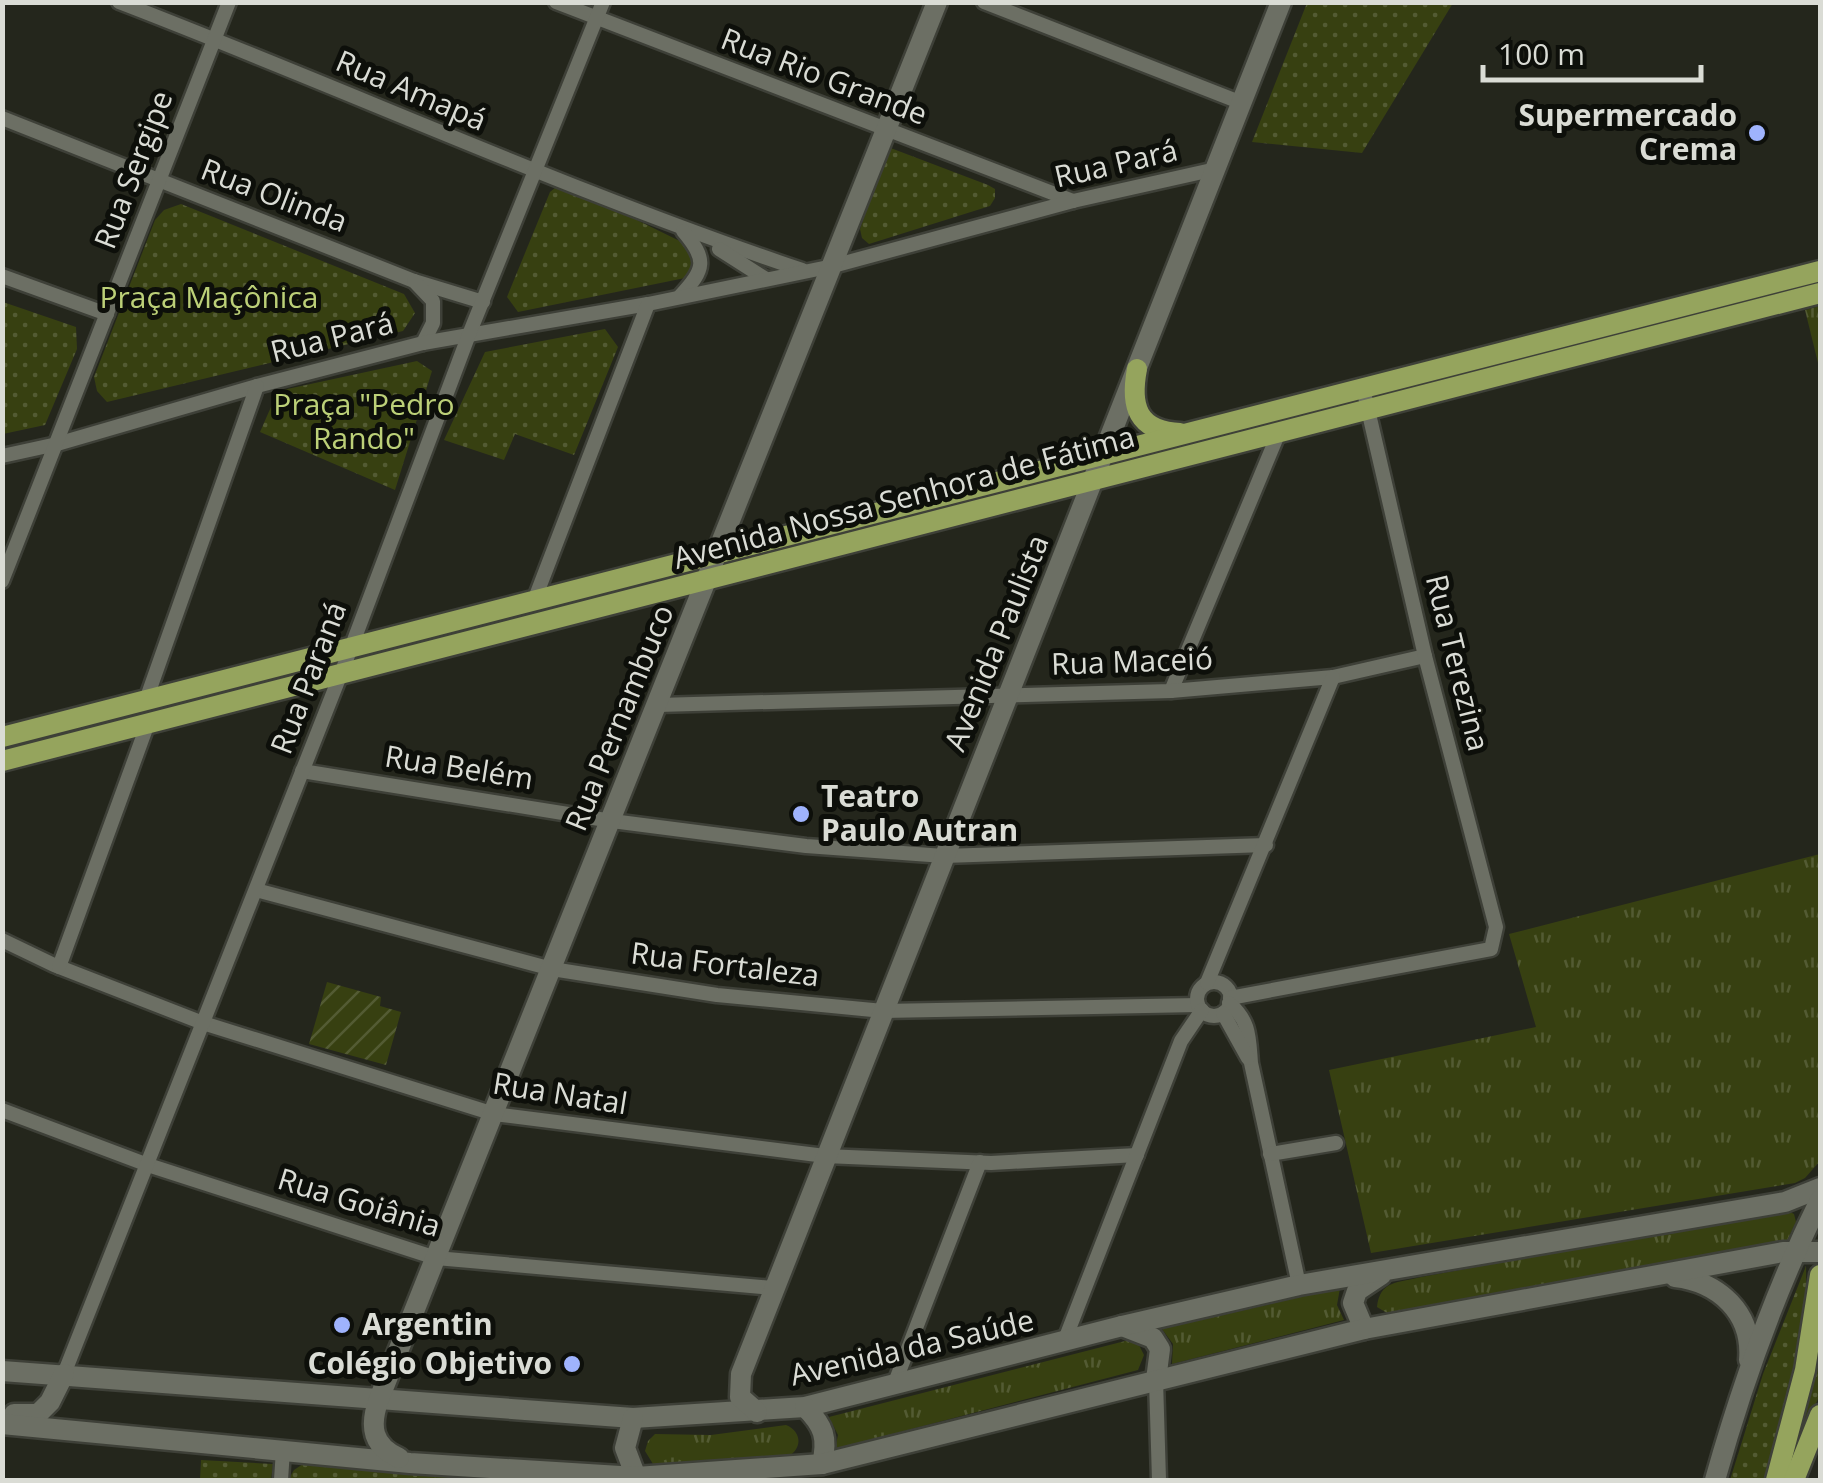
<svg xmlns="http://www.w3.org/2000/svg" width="1823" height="1483" font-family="'Open Sans',sans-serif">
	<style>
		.grass { fill: url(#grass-tufts) }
		.park { fill: url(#park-dots) }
		.garden { fill: url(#garden-furrows) }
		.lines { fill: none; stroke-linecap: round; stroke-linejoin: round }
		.minor-casing { stroke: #3e4038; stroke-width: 19 }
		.secondary-casing { stroke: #3e4038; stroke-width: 25 }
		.primary-casing { stroke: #3e4038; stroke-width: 25 }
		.minor { stroke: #6c6f64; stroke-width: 14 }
		.secondary { stroke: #6c6f64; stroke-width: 20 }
		.primary { stroke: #95a45d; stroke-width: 20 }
		.poi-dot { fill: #9fb3fd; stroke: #0d0f0a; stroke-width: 4 }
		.labels { text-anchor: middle; stroke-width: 10; stroke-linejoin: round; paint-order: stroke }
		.street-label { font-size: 30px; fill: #dadcd5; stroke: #0d0f0a }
		.poi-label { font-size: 30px; font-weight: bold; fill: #dadcd5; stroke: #0d0f0a; text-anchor: end }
		.park-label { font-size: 30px; fill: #bcd078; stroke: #0d0f0a }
	</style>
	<defs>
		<pattern id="grass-tufts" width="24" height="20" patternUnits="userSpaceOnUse" patternTransform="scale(2.5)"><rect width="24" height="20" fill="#374011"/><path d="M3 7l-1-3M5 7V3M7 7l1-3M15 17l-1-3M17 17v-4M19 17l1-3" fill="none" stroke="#535b33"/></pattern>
		<pattern id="park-dots" width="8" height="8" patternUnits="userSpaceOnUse" patternTransform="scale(2.5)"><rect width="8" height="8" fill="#374011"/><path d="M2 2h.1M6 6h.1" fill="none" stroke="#535b33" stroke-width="1.8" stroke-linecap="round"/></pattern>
		<pattern id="garden-furrows" width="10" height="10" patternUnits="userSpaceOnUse" patternTransform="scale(2.5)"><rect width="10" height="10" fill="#374011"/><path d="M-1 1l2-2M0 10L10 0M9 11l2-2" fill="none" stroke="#535b33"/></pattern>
	</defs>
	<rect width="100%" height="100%" fill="#24261c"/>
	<g class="grass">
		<polygon points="1820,306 1820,371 1805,310"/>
		<polygon points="1820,854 1820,1161 1805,1178 1795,1183 1371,1253 1329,1070 1536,1027 1509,934"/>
		<path d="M1788,1211l6,3 2,8 -10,21 -87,18 -312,52 -10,-6c3,-27 21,-24 44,-30z"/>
		<polygon points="1340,1288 1337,1305 1344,1320 1172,1364 1173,1344 1162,1329"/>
		<polygon points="1129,1340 1139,1345 1144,1355 1138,1370 835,1449 838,1435 829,1417"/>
		<path d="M786,1425c15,6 17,22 3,31l-95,11 -41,-3 -8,-13 3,-10 7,-7 56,1z"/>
	</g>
	<g class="park">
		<polygon points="1307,3 1453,3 1362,153 1252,142"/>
		<polygon points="888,147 988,185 995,189 995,198 990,206 869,244 862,238 860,229"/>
		<polygon points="561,183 688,245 696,267 685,278 518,312 507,297 550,192"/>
		<polygon points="181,204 404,294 415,313 403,331 107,402 97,391 94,377 155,220 164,210"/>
		<polygon points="3,302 76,327 77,349 45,425 3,434"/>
		<polygon points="605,329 618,347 574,455 515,434 504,460 444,440 485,352"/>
		<polygon points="417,361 432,371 395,490 260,432 278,391"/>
		<path d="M1806,1266c2,73 -21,144 -39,214h-37l33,-106z"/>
		<polygon points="1820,1334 1820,1395 1802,1432 1798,1431"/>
		<polygon points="201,1460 273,1464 271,1480 200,1480"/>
		<polygon points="306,1462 535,1480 288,1480 294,1470"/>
	</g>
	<polygon class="garden" points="327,982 381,997 380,1006 401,1012 386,1065 309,1044"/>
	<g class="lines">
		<defs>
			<g id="minor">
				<path d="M119,2c229,88 451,190 683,268"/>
				<polyline points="556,2 1073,201"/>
				<polyline points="984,2 1242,103"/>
				<polyline points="2,118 414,281 483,302"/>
				<polyline points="719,249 766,279"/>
				<polyline points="2,276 107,314"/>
				<polyline points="414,281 433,301 433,323 423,343"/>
				<path d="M680,296c26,-27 27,-37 3,-65"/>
				<polyline points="2,456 57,444 257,386 423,343 648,304 833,266 1073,201 1216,169"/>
				<polyline points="2,581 229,2"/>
				<polyline points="534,601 648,304"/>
				<polyline points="1171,691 1279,432"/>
				<polyline points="146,700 257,386"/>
				<polyline points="658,705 1171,691 1333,677 1425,656"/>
				<polyline points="302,771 612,821 806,846 944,856 1266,845"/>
				<polyline points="256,890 552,969 717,995 883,1011 1198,1005"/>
				<polyline points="2,940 54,965 203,1023 494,1114 825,1156 991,1163 1137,1155"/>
				<polyline points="59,967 148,723"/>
				<circle cx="1214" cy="999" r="17"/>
				<polyline points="1207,983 1333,677"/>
				<polyline points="1230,998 1491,949 1496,927 1425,656 1363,388"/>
				<path d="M1229,1003c21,18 20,34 22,60l48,222"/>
				<polyline points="1223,1013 1248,1058"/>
				<polyline points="2,1110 148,1165 436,1258 773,1288"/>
				<polyline points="1270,1154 1336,1143"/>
				<polyline points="1064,1342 1181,1041 1202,1010"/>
				<polyline points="64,1374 351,648 468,337 603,2"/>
				<polyline points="1156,1380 1159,1480"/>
				<polyline points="894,1385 980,1162"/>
				<polyline points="281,1480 283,1450"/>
			</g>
			<g id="secondary">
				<path d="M1675,1277c44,5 78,36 74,83"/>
				<polyline points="1122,1326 1153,1338 1160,1349 1156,1380"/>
				<polyline points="1364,1329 1353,1303 1357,1291 1381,1275"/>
				<polyline points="2,1371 633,1418 805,1407 1122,1326 1299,1285 1785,1202 1820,1188"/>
				<path d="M805,1407c19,19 23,31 17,57"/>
				<polyline points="757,1412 740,1397 741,1374 1281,2"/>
				<polyline points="14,1414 38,1414 50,1402 64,1374"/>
				<polyline points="633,1418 625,1448 636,1477"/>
				<polyline points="2,1424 410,1463 636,1477 822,1464 1364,1329 1783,1252 1820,1252"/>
				<path d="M399,1458c-27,-12 -30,-32 -20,-59l558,-1397"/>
				<path d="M1715,1480c27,-96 61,-191 105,-280"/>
			</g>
			<g id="primary">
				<path d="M1137,369c-7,37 0,62 43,64"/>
				<polyline points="2,737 1820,271"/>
				<polyline points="2,761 1820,293"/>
				<polyline points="1776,1480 1805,1370 1820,1275"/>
				<polyline points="1794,1480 1820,1415"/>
			</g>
		</defs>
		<use href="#minor" class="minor-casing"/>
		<use href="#secondary" class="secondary-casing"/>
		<use href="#primary" class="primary-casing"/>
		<use href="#minor" class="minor"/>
		<use href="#secondary" class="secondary"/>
		<use href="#primary" class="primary"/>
	</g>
	<g class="poi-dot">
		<circle cx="1757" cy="133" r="10"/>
		<circle cx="801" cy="814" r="10"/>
		<circle cx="342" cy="1325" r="10"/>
		<circle cx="572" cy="1364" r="10"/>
	</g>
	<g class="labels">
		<g class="street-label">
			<text transform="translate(824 77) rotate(21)" y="10">Rua Rio Grande</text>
			<text transform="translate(411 91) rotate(23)" y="10">Rua Amapá</text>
			<text transform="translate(1116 164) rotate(-13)" y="10">Rua Pará</text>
			<text transform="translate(134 170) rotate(-69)" y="10">Rua Sergipe</text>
			<text transform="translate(274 196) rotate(21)" y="10">Rua Olinda</text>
			<text transform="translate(332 338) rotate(-14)" y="10">Rua Pará</text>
			<text transform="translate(904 498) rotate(-15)" y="10">Avenida Nossa Senhora de Fátima</text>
			<text transform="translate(997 643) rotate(-68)" y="10">Avenida Paulista</text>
			<text transform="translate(1132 662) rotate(-2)" y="10">Rua Maceió</text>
			<text transform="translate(1457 663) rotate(76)" y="10">Rua Terezina</text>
			<text transform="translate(309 678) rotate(-69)" y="10">Rua Paraná</text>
			<text transform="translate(620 718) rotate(-68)" y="10">Rua Pernambuco</text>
			<text transform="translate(459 768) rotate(9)" y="10">Rua Belém</text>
			<text transform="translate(725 965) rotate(7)" y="10">Rua Fortaleza</text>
			<text transform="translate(560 1094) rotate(9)" y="10">Rua Natal</text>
			<text transform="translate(359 1203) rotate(17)" y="10">Rua Goiânia</text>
			<text transform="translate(912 1348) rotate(-13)" y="10">Avenida da Saúde</text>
		</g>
		<g class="poi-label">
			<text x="1737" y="126">Supermercado<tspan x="1737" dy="34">Crema</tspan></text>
			<text x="821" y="807" text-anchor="start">Teatro<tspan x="821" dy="34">Paulo Autran</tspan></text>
			<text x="362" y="1335" text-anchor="start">Argentin</text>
			<text x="552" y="1374">Colégio Objetivo</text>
		</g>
		<g class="park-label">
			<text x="209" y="308">Praça Maçônica</text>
			<text x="364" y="415">Praça "Pedro<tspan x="364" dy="34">Rando"</tspan></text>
		</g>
	</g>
	<rect width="1823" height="1483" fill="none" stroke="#dadcd5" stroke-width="10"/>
	<path d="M1483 65v15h218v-15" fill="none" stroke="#dadcd5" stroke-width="5"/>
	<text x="1498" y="65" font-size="30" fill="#dadcd5" stroke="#0d0f0a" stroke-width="8" paint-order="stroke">100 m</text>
</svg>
